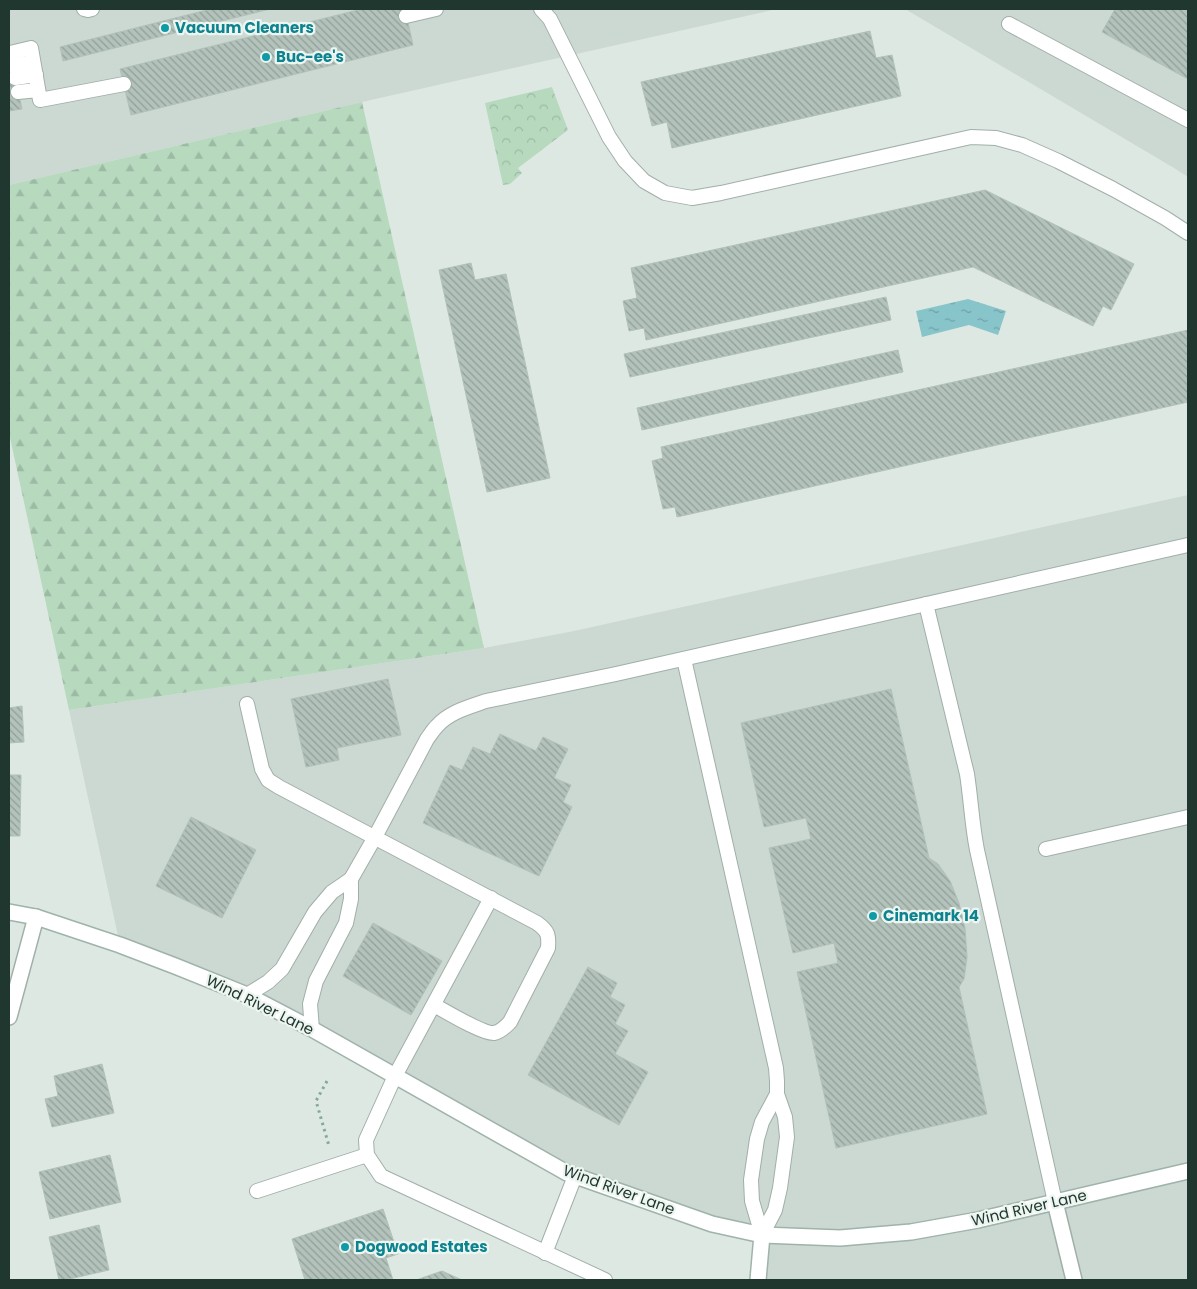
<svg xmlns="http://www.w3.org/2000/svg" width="1197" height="1289" font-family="Poppins,sans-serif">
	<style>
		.built { fill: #ccd8d2 }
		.forest { fill: url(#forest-firs) }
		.park { fill: url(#park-crowns) }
		.water { fill: url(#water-ripples) }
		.building { fill: url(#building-back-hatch); stroke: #b1c1b9 }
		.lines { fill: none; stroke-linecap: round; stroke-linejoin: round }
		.lane-casing { stroke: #a1afa9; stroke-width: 16 }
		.street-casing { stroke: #a1afa9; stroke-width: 18 }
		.secondary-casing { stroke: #9eb3aa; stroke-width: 18 }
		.path { stroke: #80aa9a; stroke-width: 3; stroke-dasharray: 2.5 4; stroke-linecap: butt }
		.lane { stroke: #fff; stroke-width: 14 }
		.street { stroke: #fff; stroke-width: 15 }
		.secondary { stroke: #fff; stroke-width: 15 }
		.culture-dot { fill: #0f9aa8; stroke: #edf5f1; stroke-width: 2 }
		.labels { text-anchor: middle; stroke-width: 4.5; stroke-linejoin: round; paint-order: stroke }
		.culture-label { font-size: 15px; font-weight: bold; fill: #0d838f; stroke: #edf5f1; text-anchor: start }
		.street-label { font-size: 15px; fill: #20372f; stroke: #edf5f1 }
	</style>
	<defs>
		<pattern id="forest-firs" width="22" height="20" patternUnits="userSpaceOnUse" patternTransform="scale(1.25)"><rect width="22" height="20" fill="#b7d9be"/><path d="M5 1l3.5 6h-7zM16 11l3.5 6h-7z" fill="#9dbba4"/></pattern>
		<pattern id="park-crowns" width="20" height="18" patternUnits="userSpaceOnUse" patternTransform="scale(1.25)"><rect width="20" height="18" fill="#b7d9be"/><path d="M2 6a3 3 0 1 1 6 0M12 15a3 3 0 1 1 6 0" fill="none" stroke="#9dbba4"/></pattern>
		<pattern id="water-ripples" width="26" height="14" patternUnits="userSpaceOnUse" patternTransform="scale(1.25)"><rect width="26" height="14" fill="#88c5cb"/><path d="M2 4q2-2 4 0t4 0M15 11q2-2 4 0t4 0" fill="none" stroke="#6fa1a5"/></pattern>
		<pattern id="building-back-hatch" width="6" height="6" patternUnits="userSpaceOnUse" patternTransform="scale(1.25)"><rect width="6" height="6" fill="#b3c3bc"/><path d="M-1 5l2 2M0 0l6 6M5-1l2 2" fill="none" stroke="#919f99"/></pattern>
	</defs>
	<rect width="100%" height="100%" fill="#dee8e3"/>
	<g class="built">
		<polygon points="9,9 777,9 362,102 9,185"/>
		<polygon points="905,9 1188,9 1188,177 1174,168"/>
		<polygon points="1188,495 1188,1280 758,1280 762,1235 567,1173 312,1029 120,945 69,710 484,648 574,631"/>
	</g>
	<polygon class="forest" points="362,102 484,648 69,710 9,433 9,185"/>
	<polygon class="park" points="552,87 568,130 518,168 522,173 510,184 503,185 485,103"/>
	<polygon class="water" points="968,299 1006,311 998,335 969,325 922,337 916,311"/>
	<g class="building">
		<polygon points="211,9 270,9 63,61 60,47"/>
		<polygon points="362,9 405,9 413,45 131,115 120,69"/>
		<polygon points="1115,9 1188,9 1188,79 1102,32"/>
		<polygon points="870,31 876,58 892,55 901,96 672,148 667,122 652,126 641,82"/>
		<polygon points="9,49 22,109 9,111"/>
		<polygon points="985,190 1134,264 1111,310 1103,306 1093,326 973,267 646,340 644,328 629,331 623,301 637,298 631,268"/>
		<polygon points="471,263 475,280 506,274 550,478 487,492 439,270"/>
		<polygon points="886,297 891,320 630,377 624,354"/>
		<polygon points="1188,330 1188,402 677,517 675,507 663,509 652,461 663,458 661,447"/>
		<polygon points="898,350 903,372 642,430 637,408"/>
		<polygon points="388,679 401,735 337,748 339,760 306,767 291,699"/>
		<polygon points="891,689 929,858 938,864 950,881 959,903 965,928 967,957 964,979 959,987 987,1114 836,1148 797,972 838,963 834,943 793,953 769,848 811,839 806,818 764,827 741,723"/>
		<polygon points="22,706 24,742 9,743 9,708"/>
		<polygon points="500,734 536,751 543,737 568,749 554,778 571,785 563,802 572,807 539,876 423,823 450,765 462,770 473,747 490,754"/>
		<polygon points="9,775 21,775 20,836 9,836"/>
		<polygon points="191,817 256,850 222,918 156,886"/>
		<polygon points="373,923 442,961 411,1015 343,976"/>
		<polygon points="588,967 617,983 610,997 625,1005 615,1024 628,1031 615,1054 648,1072 619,1125 528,1075"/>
		<polygon points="102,1064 114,1113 52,1127 45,1099 58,1096 54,1076"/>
		<polygon points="110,1155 121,1202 50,1219 39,1172"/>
		<polygon points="383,1209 398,1254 386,1258 393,1280 305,1280 292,1239"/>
		<polygon points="99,1225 109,1270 65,1280 59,1280 49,1237"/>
		<polygon points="442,1271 462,1280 416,1280"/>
	</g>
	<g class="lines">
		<defs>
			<g id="lane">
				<polyline points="84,9 88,10 92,9"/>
				<polyline points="541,9 550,19 609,137 625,161 644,181 665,193 692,198 721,193 971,137 996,138 1022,145 1058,161 1113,189 1165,218 1188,233"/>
				<polyline points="406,16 436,9"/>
				<polyline points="1009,24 1188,120"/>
				<polyline points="10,53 31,48 40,100 124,84"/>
				<polyline points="12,66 33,62"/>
				<polyline points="15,78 36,75"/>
				<polyline points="18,92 38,90"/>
				<path d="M926,604l41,170c4,26 5,51 10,76l78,352"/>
				<polyline points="684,659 776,1068 777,1081 777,1094 785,1117 787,1137 780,1188 775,1210 762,1235"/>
				<path d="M247,704l15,65 6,11 11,7 258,136c11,8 12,12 11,25l-38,74c-4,4 -9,10 -16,11 -11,1 -49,-22 -60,-28"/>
				<polyline points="1046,849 1188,817"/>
				<polyline points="491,898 395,1076 366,1140 367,1155 381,1176 605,1280"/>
				<path d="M247,995l21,-13 14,-13 33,-57 17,-20 19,-13 24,-42 52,-98c3,-4 6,-9 10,-13 12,-14 32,-19 49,-25l130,-27 572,-129"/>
				<polyline points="312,1029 310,1004 316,981 346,923 351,899 351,879"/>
				<polyline points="257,1191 367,1155"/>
				<polyline points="762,1235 752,1201 751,1180 757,1139 762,1122 777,1094"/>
				<polyline points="545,1253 575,1176"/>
			</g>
			<g id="street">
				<polyline points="9,1017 36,917"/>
				<polyline points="1055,1202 1074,1280"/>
			</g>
			<g id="secondary">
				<polyline points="9,912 36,917 120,945 175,966 247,995 312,1029 567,1173 712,1224 762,1235 840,1238 911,1232 978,1220 1188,1171"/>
				<polyline points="758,1280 762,1235"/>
			</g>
		</defs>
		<use href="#lane" class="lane-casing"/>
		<use href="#street" class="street-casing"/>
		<use href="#secondary" class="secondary-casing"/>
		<polyline class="path" points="327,1081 316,1101 329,1146"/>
		<use href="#lane" class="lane"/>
		<use href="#street" class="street"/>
		<use href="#secondary" class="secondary"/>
	</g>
	<g class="culture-dot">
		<circle cx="165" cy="28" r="5"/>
		<circle cx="266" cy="57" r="5"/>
		<circle cx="873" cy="916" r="5"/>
		<circle cx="345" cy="1247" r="5"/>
	</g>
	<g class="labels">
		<g class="culture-label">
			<text x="175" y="33">Vacuum Cleaners</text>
			<text x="276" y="62">Buc-ee's</text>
			<text x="883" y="921">Cinemark 14</text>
			<text x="355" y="1252">Dogwood Estates</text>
		</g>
		<g class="street-label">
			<text transform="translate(260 1005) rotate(26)" y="5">Wind River Lane</text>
			<text transform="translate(619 1190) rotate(20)" y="5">Wind River Lane</text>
			<text transform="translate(1029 1208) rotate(-13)" y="5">Wind River Lane</text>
		</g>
	</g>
	<rect width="1197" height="1289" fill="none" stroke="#20372f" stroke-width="20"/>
</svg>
